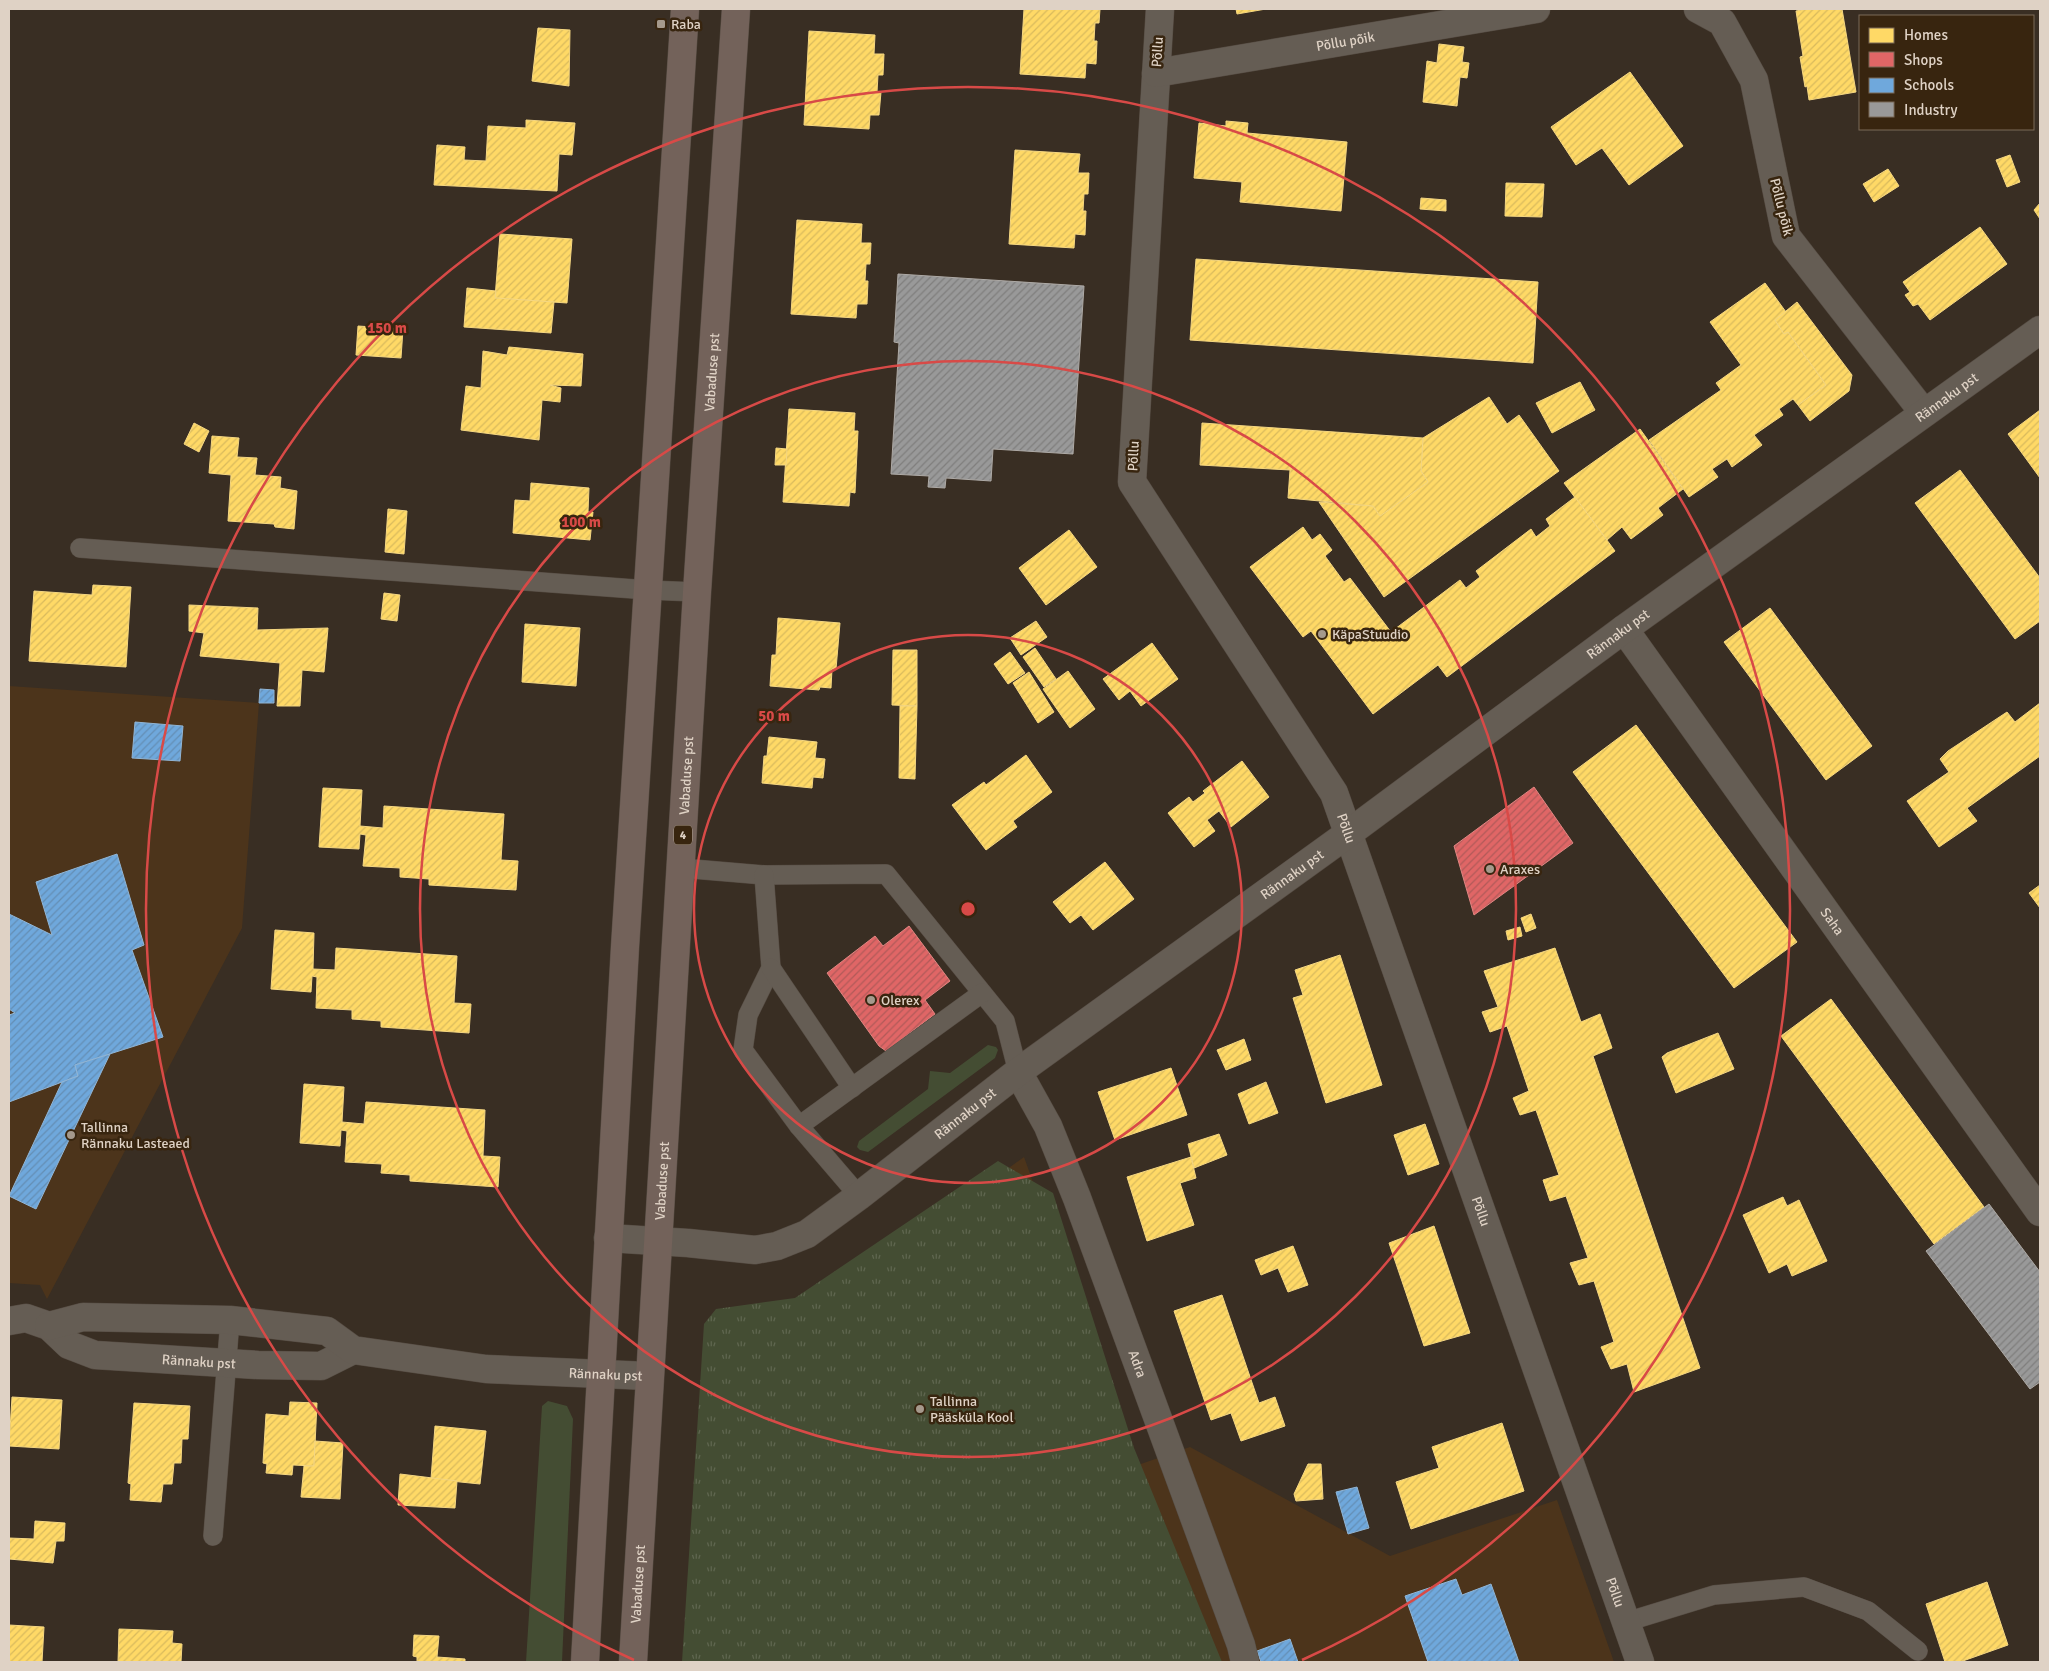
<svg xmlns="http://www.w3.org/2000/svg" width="2049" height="1671" font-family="Signika,sans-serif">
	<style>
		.built { fill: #4c341b }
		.grass { fill: #444d33 }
		.park { fill: url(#park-tufts) }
		.homes { fill: url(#homes-hatch); stroke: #f5d782 }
		.shops { fill: url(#shops-hatch); stroke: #e08682 }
		.schools { fill: url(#schools-hatch); stroke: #91b5d5 }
		.industry { fill: url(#industry-hatch); stroke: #aeaaa6 }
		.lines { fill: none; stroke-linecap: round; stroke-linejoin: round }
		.service-casing { stroke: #554b42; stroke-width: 20 }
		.minor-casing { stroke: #554b42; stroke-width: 29 }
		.trunk-casing { stroke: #554b42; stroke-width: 29 }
		.service { stroke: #655d54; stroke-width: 19 }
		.minor { stroke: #655d54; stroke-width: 28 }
		.trunk { stroke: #73625a; stroke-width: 28 }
		.ring { fill: none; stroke: #d84a47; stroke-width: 2.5 }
		.poi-dot { fill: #a5998c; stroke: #38250f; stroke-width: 2 }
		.labels { text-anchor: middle; stroke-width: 5; stroke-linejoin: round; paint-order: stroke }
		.shield { fill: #38250f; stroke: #ad9e8e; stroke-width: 1 }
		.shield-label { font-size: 12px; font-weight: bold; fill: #dfd2c5 }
		.poi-label { font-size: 14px; fill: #dfd2c5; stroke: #38250f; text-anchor: start }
		.street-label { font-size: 14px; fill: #dfd2c5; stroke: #38250f }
		.centre { fill: #d84a47; stroke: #38250f; stroke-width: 2.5 }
		.ring-label { font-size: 15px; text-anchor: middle; font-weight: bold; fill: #d84a47; stroke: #38250f; stroke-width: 5; stroke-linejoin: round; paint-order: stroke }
	</style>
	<defs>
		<pattern id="park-tufts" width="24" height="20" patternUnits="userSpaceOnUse" patternTransform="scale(1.25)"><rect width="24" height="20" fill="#444d33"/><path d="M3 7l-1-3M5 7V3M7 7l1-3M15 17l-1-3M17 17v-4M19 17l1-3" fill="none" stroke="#5f664f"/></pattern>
		<pattern id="homes-hatch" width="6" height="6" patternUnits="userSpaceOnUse" patternTransform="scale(1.25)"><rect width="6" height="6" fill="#ffd966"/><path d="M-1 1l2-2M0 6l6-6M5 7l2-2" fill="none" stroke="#d9ba5d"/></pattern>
		<pattern id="shops-hatch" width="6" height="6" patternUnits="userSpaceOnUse" patternTransform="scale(1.25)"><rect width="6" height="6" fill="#e06666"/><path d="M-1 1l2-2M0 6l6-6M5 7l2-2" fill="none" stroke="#b15a59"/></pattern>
		<pattern id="schools-hatch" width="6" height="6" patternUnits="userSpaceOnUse" patternTransform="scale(1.25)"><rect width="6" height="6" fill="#6fa8dc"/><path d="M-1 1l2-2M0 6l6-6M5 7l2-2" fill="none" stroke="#648eb4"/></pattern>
		<pattern id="industry-hatch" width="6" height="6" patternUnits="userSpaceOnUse" patternTransform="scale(1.25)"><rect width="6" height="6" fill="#999"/><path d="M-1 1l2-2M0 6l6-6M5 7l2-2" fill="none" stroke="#7f7e7d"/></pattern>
	</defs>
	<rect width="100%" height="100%" fill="#392e23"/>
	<g class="built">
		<polygon points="9,686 259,703 242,928 47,1299 40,1285 9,1283"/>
		<polygon points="1024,1157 1135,1466 1190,1447 1390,1556 1557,1500 1614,1662 708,1662 807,1314"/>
	</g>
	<g class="grass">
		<polygon points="988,1045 996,1047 998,1050 995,1058 868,1152 860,1150 857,1147 859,1141 928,1089 930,1071 950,1073"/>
		<polygon points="548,1401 567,1406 573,1419 562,1662 526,1662 542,1406"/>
	</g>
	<polygon class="park" points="998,1161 1053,1193 1134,1448 1222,1662 682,1662 704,1324 716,1309 795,1298"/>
	<g class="homes">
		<polygon points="1024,9 1100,9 1099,23 1095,23 1094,41 1097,41 1096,64 1086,63 1085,78 1020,74"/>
		<polygon points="1236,9 1266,9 1237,14"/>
		<polygon points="1807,9 1842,9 1856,92 1809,100 1807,86 1805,87 1800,57 1803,56 1796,11"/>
		<polygon points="538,28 570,30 569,86 532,81"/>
		<polygon points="809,31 875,35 874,54 884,54 883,75 878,75 877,92 881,92 879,115 870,115 869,129 804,125"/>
		<polygon points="1439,44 1464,47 1462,62 1469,63 1467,78 1460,77 1457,106 1423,102 1427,61 1437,63"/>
		<polygon points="1630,72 1683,146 1629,185 1602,148 1576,165 1551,127"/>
		<polygon points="526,120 575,123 572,155 559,154 557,191 434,185 437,145 465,147 464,160 486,161 488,126 526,128"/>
		<polygon points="1226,121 1248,123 1247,133 1347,142 1341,211 1240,202 1242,182 1194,178 1199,123 1226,126"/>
		<polygon points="1015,150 1080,154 1078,173 1089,173 1088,194 1084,194 1083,211 1086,211 1085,235 1075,234 1074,248 1009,244"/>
		<polygon points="2010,155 2020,182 2007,187 1996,160"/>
		<polygon points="1888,169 1899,186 1874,202 1863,184"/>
		<polygon points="1506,183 1544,184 1542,217 1505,216"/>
		<polygon points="1421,198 1446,200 1446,211 1420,209"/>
		<polygon points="2040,203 2040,219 2034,210"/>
		<polygon points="797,220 862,224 861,243 871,243 870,264 866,264 865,281 868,281 867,304 857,304 856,318 791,314"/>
		<polygon points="1980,227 2007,264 1930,320 1918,304 1913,306 1905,295 1910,292 1903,282"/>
		<polygon points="500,234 572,239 567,303 495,298"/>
		<polygon points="1196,259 1538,282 1533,363 1190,340"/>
		<polygon points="1765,283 1786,312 1775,320 1784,334 1788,332 1826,385 1798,405 1793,399 1779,409 1783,415 1754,435 1762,445 1732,467 1727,459 1712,469 1718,477 1689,497 1649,440 1721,390 1716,383 1741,365 1710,322"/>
		<polygon points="467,288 496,291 495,298 554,302 551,333 464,327"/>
		<polygon points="1797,302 1852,375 1849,391 1810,421 1798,405 1826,385 1788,332 1784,334 1775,320"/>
		<polygon points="358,326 403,329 401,358 356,355"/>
		<polygon points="509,347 583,354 581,386 550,385 561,388 560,402 542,400 539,440 461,430 466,386 481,388 483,351 507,355"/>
		<polygon points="1580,382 1595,410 1552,433 1536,403"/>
		<polygon points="1489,397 1507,424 1519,415 1559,471 1384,597 1319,502 1373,506 1380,516 1428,482 1421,471 1423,438"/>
		<polygon points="789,409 855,413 854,431 858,431 855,493 850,492 849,506 783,502"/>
		<polygon points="2040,410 2040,478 2008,434"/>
		<polygon points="194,423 209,431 199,452 184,444"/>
		<polygon points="1202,423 1423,438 1421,471 1428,482 1380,516 1373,506 1288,498 1290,470 1200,465"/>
		<polygon points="1640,429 1683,489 1658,508 1663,515 1631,539 1622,527 1607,540 1564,483"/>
		<polygon points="212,436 239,438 237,457 257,458 255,475 281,477 280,488 297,491 294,529 275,527 274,524 228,521 231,475 209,473"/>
		<polygon points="776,448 787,449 786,465 775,465"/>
		<polygon points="1960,470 2040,578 2040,621 2015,639 1915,503"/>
		<polygon points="531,483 589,488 588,512 593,512 590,540 513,533 515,500 530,501"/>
		<polygon points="1575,497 1615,551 1447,677 1438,665 1373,714 1311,631 1303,637 1250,567 1303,527 1312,540 1320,534 1332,550 1325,556 1344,582 1350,578 1391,632 1460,580 1466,588 1480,577 1476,571 1531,529 1536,537 1550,526 1546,519"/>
		<polygon points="388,509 407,511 404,554 385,552"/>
		<polygon points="1069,530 1097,567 1046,605 1019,568"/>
		<polygon points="93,585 131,587 126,667 29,661 34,591 92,595"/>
		<polygon points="384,593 400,595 397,621 381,619"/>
		<polygon points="189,605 258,608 257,630 328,628 324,672 302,670 300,706 277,706 280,663 200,656 204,633 189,631"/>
		<polygon points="1770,608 1872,746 1826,780 1724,642"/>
		<polygon points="778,618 840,623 836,669 832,669 831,688 820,687 819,690 770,686 772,655 776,655"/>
		<polygon points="1036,621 1047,637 1021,655 1010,638"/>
		<polygon points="525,624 580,628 576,686 522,682"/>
		<polygon points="1152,643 1178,679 1141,706 1130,691 1119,700 1103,679"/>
		<polygon points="1035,648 1056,679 1044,687 1023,657"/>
		<polygon points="893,650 917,650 917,706 892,705"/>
		<polygon points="1010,652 1025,673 1008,684 994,664"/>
		<polygon points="1068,671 1095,709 1070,728 1043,689"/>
		<polygon points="1029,672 1054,712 1038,723 1013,683"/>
		<polygon points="2040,703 2040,756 1967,808 1977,821 1939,847 1907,801 1949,772 1940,759 1948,751 2007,712 2015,722"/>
		<polygon points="900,706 917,706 915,779 899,778"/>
		<polygon points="1636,725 1797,942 1734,988 1573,772"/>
		<polygon points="769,737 817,742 815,758 825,759 823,778 813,777 812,788 762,783 764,756 767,756"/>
		<polygon points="1026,755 1052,792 1013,821 1017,827 986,850 952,805 984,782 986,785"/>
		<polygon points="1242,761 1269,797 1231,827 1219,811 1207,820 1215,831 1194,847 1168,813 1189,797 1193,802 1205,793 1203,791"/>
		<polygon points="323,788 362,790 360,826 383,828 384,806 504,814 501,860 518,861 516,890 429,885 429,879 400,877 400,868 363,866 366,835 360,834 359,849 319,847"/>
		<polygon points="1105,862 1134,899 1093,930 1081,915 1070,923 1053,902"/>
		<polygon points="2040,885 2040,908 2029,893"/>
		<polygon points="1531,914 1536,928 1526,932 1521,918"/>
		<polygon points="1520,927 1522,936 1508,940 1506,931"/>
		<polygon points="275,930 314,933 313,969 335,970 336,948 457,956 454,1003 471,1004 469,1033 381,1027 381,1021 352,1019 352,1010 316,1008 317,977 312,976 311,992 271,989"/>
		<polygon points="1555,948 1581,1022 1600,1014 1612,1048 1593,1056 1700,1368 1634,1392 1627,1364 1611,1369 1601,1347 1614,1342 1594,1281 1579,1285 1570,1263 1588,1258 1566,1196 1550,1201 1543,1180 1559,1175 1536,1110 1520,1115 1513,1098 1529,1091 1507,1026 1490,1032 1482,1012 1498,1007 1484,971"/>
		<polygon points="1340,955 1382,1085 1326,1103 1293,998 1303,995 1295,970"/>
		<polygon points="1831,999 1984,1207 1934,1244 1781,1036"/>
		<polygon points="1718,1033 1734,1069 1676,1093 1662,1057 1667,1053"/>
		<polygon points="1244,1039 1251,1060 1226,1070 1217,1050"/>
		<polygon points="1171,1068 1187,1115 1115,1140 1098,1092"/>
		<polygon points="1266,1082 1278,1113 1249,1124 1238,1094"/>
		<polygon points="304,1084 344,1087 342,1122 364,1124 366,1102 485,1110 483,1156 500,1157 498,1187 410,1181 410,1175 381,1173 382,1164 345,1162 347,1131 341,1130 340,1146 300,1143"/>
		<polygon points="1425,1124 1439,1164 1408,1175 1394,1135"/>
		<polygon points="1219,1134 1227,1155 1194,1168 1188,1144"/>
		<polygon points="1191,1157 1196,1178 1180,1183 1194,1225 1147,1241 1127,1177"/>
		<polygon points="1783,1197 1787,1206 1799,1200 1827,1261 1792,1276 1787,1264 1769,1273 1743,1215"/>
		<polygon points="1434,1226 1470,1333 1424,1346 1389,1243"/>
		<polygon points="1293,1246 1308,1285 1288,1292 1278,1268 1261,1275 1255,1260"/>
		<polygon points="1222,1295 1259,1403 1275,1397 1285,1426 1241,1441 1231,1413 1211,1420 1174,1311"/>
		<polygon points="12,1397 62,1400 59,1449 9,1446"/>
		<polygon points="290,1402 317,1403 314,1466 293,1465 292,1475 266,1473 267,1464 263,1463 266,1414 289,1416"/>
		<polygon points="134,1403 190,1406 188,1439 182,1439 181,1463 174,1463 172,1484 163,1484 161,1502 130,1500 131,1484 128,1483"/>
		<polygon points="1502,1423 1524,1491 1411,1529 1396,1482 1439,1468 1432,1447"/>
		<polygon points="435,1426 486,1431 480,1484 431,1479"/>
		<polygon points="315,1441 343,1443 340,1499 301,1497 304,1466 314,1466"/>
		<polygon points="1308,1464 1321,1464 1323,1499 1296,1501 1294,1494"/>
		<polygon points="400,1474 457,1481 455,1508 398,1505"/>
		<polygon points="35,1521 65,1523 64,1541 56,1541 53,1563 9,1559 9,1538 34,1539"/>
		<polygon points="1987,1582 2008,1645 1960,1662 1945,1662 1926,1604"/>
		<polygon points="9,1625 44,1627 42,1662 9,1662"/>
		<polygon points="119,1629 173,1631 172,1643 182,1644 181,1662 118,1662"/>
		<polygon points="414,1635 439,1636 437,1657 465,1659 465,1662 417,1662 417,1657 413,1656"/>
	</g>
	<g class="shops">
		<polygon points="1534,787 1573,843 1474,915 1454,846"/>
		<polygon points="909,926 950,981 925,1000 935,1014 886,1051 879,1046 827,973 875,936 883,946"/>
	</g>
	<g class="schools">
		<polygon points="260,689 274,690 274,703 259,703"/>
		<polygon points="135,722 183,726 180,761 132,758"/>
		<polygon points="117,854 144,945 132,950 163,1037 75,1065 78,1076 9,1102 9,1015 15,1013 9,1009 9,914 52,935 36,882"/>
		<polygon points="110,1054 36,1209 9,1196 62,1082 78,1076 75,1065"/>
		<polygon points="1357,1487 1369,1528 1348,1534 1336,1492"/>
		<polygon points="1456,1579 1462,1595 1491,1584 1519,1662 1428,1662 1405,1596"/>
		<polygon points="1290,1639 1298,1662 1261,1662 1257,1651"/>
	</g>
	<g class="industry">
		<polygon points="898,274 1084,286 1073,454 993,449 991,481 946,478 945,488 928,487 929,476 891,474 899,343 894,342"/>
		<polygon points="1989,1204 2040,1272 2040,1382 2030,1389 1926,1251"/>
	</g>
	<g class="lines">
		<defs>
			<g id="service">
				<polyline points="80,548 648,590 697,592"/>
				<polyline points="681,868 764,875 886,874 1005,1021 1018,1072"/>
				<polyline points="764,875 771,968 748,1015 743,1050 799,1126 859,1196"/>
				<polyline points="771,968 852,1088"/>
				<polyline points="799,1126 982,993"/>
				<polyline points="213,1536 230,1320"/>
				<polyline points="1626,1622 1714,1595 1804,1587 1868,1611 1918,1651"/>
			</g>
			<g id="minor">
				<path id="s1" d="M1160,9l-28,473 202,311 306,869"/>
				<polyline points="1698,9 1722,22 1754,80 1786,236 1924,413"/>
				<path id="s2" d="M1156,73l380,-64"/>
				<path id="s3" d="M1624,629l416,583"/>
				<path id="s4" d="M1018,1072l30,54 29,72 164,447 4,17"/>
				<path id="s5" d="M608,1238l80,5 67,7 22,-4 30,-12 52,-38 159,-124 331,-239 275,-204 416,-299"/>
				<path id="s6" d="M9,1321l17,-3 23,8 20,19 26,10 163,10 63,1 32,-16"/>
				<path id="s7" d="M49,1326l34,-9 147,3 97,11 26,19 133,19 163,7"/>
			</g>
			<g id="trunk">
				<polyline points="585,1662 625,947 685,9"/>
				<path id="s8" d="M633,1662l64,-1070 39,-583"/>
			</g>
		</defs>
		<use href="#service" class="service-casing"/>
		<use href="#minor" class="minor-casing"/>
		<use href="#trunk" class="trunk-casing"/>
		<use href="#service" class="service"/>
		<use href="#minor" class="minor"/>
		<use href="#trunk" class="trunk"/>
	</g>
	<g class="ring">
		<circle cx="968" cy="909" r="274"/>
		<circle cx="968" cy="909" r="548"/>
		<path d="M634 1660A822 822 0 1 1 1302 1660"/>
	</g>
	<g class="poi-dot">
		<rect x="656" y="19" width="10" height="10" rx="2.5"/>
		<circle cx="1322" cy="634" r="5"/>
		<circle cx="1490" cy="869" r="5"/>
		<circle cx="871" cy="1000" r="5"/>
		<circle cx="71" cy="1135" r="5"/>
		<circle cx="920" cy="1409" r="5"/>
	</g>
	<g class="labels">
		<rect class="shield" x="674" y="825.5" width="18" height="19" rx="4"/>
		<g class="shield-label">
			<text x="683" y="839">4</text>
		</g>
		<g class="poi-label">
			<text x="671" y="29">Raba</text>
			<text x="1332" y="639">KäpaStuudio</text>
			<text x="1500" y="874">Araxes</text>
			<text x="881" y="1005">Olerex</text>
			<text x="81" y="1132">Tallinna<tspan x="81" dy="16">Rännaku Lasteaed</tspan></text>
			<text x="930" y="1406">Tallinna<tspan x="930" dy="16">Pääsküla Kool</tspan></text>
		</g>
		<g class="street-label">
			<text dy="5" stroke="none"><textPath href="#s2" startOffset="192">Põllu põik</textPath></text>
			<text transform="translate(1157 52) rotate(-86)" y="5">Põllu</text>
			<text transform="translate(1782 207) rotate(76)" y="5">Põllu põik</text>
			<text dy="5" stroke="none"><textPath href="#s8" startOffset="1292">Vabaduse pst</textPath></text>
			<text dy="5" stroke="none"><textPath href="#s5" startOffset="1616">Rännaku pst</textPath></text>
			<text transform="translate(1133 456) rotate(-87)" y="5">Põllu</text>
			<text dy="5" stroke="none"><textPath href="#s5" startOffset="1211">Rännaku pst</textPath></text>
			<text dy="5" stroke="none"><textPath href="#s8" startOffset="888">Vabaduse pst</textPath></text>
			<text dy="5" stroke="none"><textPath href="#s1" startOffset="882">Põllu</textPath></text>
			<text dy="5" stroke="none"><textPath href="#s5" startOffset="806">Rännaku pst</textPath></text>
			<text dy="5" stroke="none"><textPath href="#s3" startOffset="359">Saha</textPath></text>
			<text dy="5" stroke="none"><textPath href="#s5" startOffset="401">Rännaku pst</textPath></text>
			<text dy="5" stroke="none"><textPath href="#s8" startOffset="482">Vabaduse pst</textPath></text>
			<text dy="5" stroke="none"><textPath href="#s1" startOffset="1288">Põllu</textPath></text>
			<text dy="5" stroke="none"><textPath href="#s6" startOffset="201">Rännaku pst</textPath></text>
			<text dy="5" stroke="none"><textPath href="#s4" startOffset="316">Adra</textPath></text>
			<text dy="5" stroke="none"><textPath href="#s7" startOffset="566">Rännaku pst</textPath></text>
			<text dy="5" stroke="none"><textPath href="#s8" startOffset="78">Vabaduse pst</textPath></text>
			<text dy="5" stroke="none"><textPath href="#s1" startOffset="1692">Põllu</textPath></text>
		</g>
	</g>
	<circle cx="968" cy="909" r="8" class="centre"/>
	<g class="ring-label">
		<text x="387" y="333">150 m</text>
		<text x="581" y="527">100 m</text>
		<text x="774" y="721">50 m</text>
	</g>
	<rect width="2049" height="1671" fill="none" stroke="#dfd2c5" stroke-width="20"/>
	<rect x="1859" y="15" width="175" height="115" fill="#38250f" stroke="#7b6a58"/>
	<rect x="1869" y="28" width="25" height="15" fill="#ffd966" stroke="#7b6a58"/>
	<text x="1904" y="40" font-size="15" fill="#dfd2c5">Homes</text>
	<rect x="1869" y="52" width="25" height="15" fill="#e06666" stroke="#7b6a58"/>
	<text x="1904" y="65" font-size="15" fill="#dfd2c5">Shops</text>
	<rect x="1869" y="78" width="25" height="15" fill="#6fa8dc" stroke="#7b6a58"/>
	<text x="1904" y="90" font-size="15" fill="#dfd2c5">Schools</text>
	<rect x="1869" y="102" width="25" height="15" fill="#999999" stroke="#7b6a58"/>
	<text x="1904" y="115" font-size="15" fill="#dfd2c5">Industry</text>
</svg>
